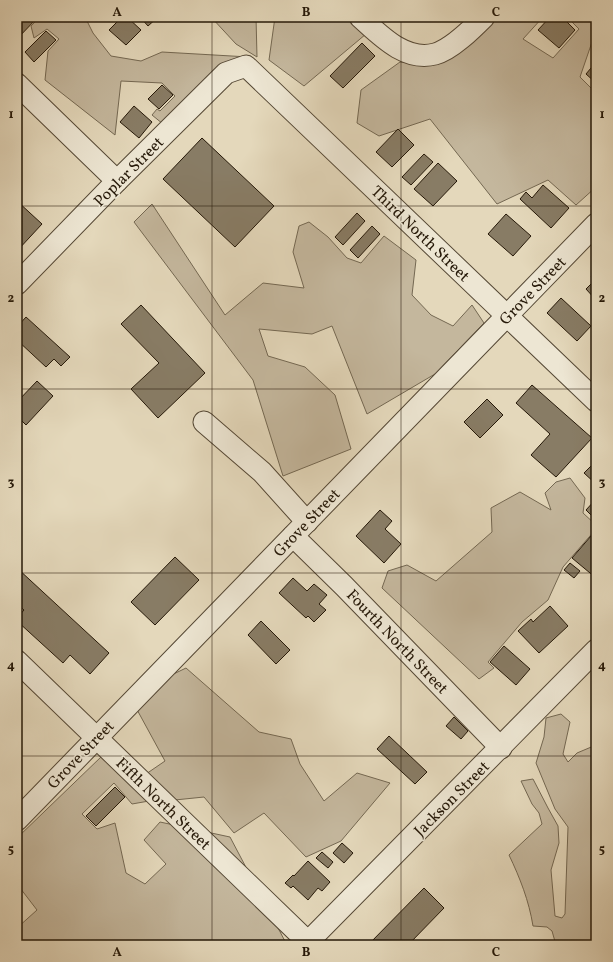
<svg xmlns="http://www.w3.org/2000/svg" width="613" height="962" font-family="Vollkorn,serif">
	<style>
		.green { fill: #c4b79d; stroke: #746852 }
		.building { fill: #887c65; stroke: #251808 }
		.lines { fill: none; stroke-linecap: round; stroke-linejoin: round }
		.minor-casing { stroke: #554835; stroke-width: 23 }
		.minor { stroke: #ede6d3; stroke-width: 21 }
		.grid { fill: none; stroke: #251808; stroke-width: 1; stroke-opacity: 0.55 }
		.labels { text-anchor: middle; stroke-width: 3; stroke-linejoin: round; paint-order: stroke }
		.street-label { font-size: 16px; fill: #251808; stroke: #ede6d3 }
		.neatline { fill: none; stroke: #251808; stroke-width: 1.5 }
		.grid-label { font-size: 13px; text-anchor: middle; font-weight: bold; fill: #251808 }
	</style>
	<rect width="100%" height="100%" fill="#e4d8bb"/>
	<filter id="stains"><feTurbulence type="fractalNoise" baseFrequency=".005" numOctaves="4"/><feColorMatrix values="0 0 0 0 .2 0 0 0 0 .09 0 0 0 0 .02 0 0 0 .5 -.17"/></filter>
	<radialGradient id="worn" r=".72"><stop offset=".6" stop-color="#630" stop-opacity="0"/><stop offset="1" stop-color="#630" stop-opacity=".3"/></radialGradient>
	<g class="green">
		<polygon points="40,17 85,17 93,33 111,56 141,61 162,52 249,57 163,124 152,115 157,109 160,111 175,96 162,83 121,81 115,135 45,80 48,51 59,39 47,29 34,38 31,26"/>
		<polygon points="211,17 256,17 257,57 236,44"/>
		<polygon points="275,17 351,17 366,34 304,86 269,60"/>
		<polygon points="493,17 543,17 523,39 553,58 579,29 572,22 577,17 596,17 596,38 592,42 580,77 596,93 596,187 576,205 548,180 497,204 430,119 379,136 357,123 361,90 400,62 421,64"/>
		<polygon points="152,204 225,315 263,283 304,288 293,252 299,226 309,222 328,237 347,258 361,263 384,236 416,260 412,295 431,315 453,326 472,305 484,323 435,374 367,414 332,326 312,334 259,329 268,356 305,367 335,395 351,449 283,476 253,380 134,222"/>
		<polygon points="570,478 585,498 583,513 596,525 596,529 563,567 548,600 522,622 488,662 494,668 479,679 382,588 388,571 407,565 436,581 492,532 491,508 520,492 551,510 545,493 556,482"/>
		<polygon points="186,668 259,732 291,739 300,764 324,801 357,773 390,783 341,841 306,857 264,813 234,833 204,797 165,801 146,774 165,761 135,706 155,683"/>
		<path d="M561,714l9,8 -7,32 5,8 9,-9 19,-8v200h-40l-4,-14 -5,-4 -14,-1c-4,-25 -13,-48 -24,-71l33,-31 -3,-11 -7,-9 -11,-23 12,-2 15,29 10,18 1,17 -8,27 4,46 7,2 3,-4 3,-87 -13,-18 -19,-46 8,-26 2,-19z"/>
		<polygon points="102,756 149,801 132,804 114,783 82,814 97,829 115,823 126,873 145,884 166,864 144,840 160,822 230,837 287,945 17,945 17,928 37,910 17,884 17,838"/>
	</g>
	<g class="building">
		<polygon points="18,17 38,17 17,39 17,18"/>
		<polygon points="122,17 127,17 141,30 126,45 109,30"/>
		<polygon points="140,17 158,17 148,26"/>
		<polygon points="550,17 572,17 567,22 575,30 559,48 538,30"/>
		<polygon points="46,31 56,40 34,62 25,52"/>
		<polygon points="362,43 375,56 343,88 330,76"/>
		<polygon points="596,62 596,83 586,74"/>
		<polygon points="162,85 173,95 159,109 148,99"/>
		<polygon points="134,106 152,122 139,138 120,122"/>
		<polygon points="398,129 414,145 392,167 376,152"/>
		<polygon points="202,138 274,206 235,247 163,179"/>
		<polygon points="424,154 433,162 411,185 402,177"/>
		<polygon points="438,163 457,181 433,206 414,189"/>
		<polygon points="543,185 569,208 551,228 520,199 526,192 532,198"/>
		<polygon points="17,201 42,224 17,251"/>
		<polygon points="357,213 365,221 343,245 335,237"/>
		<polygon points="506,214 531,236 513,256 488,234"/>
		<polygon points="372,226 380,234 358,258 350,250"/>
		<polygon points="596,271 596,300 586,289 595,280 591,277"/>
		<polygon points="561,298 591,326 577,341 547,313"/>
		<polygon points="141,305 205,373 158,418 131,389 159,363 121,324"/>
		<polygon points="26,317 70,357 61,366 54,359 46,367 17,340 17,327"/>
		<polygon points="37,381 53,396 26,425 17,416 17,402"/>
		<polygon points="532,385 592,438 556,477 531,455 550,434 516,403"/>
		<polygon points="487,399 503,415 480,438 464,422"/>
		<polygon points="596,461 596,484 584,473"/>
		<polygon points="596,499 596,520 586,510"/>
		<polygon points="380,510 392,521 385,529 401,544 384,563 356,536"/>
		<polygon points="591,536 596,540 596,578 572,558"/>
		<polygon points="175,557 199,580 155,625 131,602"/>
		<polygon points="570,563 580,571 574,578 564,570"/>
		<polygon points="17,568 109,653 90,674 70,655 63,663 17,621 17,618 24,610 17,604"/>
		<polygon points="293,578 307,591 314,584 327,595 319,604 326,610 314,622 308,616 306,618 279,593"/>
		<polygon points="550,606 568,626 539,653 518,631 531,619 533,622"/>
		<polygon points="261,621 290,650 276,664 248,635"/>
		<polygon points="504,646 530,669 516,685 490,662"/>
		<polygon points="454,717 468,731 461,739 446,726"/>
		<polygon points="389,736 427,772 415,784 377,749"/>
		<polygon points="115,787 125,797 96,826 86,816"/>
		<polygon points="342,843 353,853 344,863 333,853"/>
		<polygon points="322,852 333,862 328,868 316,858"/>
		<polygon points="308,861 330,882 322,891 318,888 308,900 293,886 291,888 285,883 293,875 294,876"/>
		<polygon points="424,888 444,908 408,945 368,945"/>
	</g>
	<g class="lines">
		<defs>
			<g id="minor">
				<path d="M360,17c20,18 45,45 75,37 16,-4 37,-25 49,-37"/>
				<polyline points="17,84 117,181"/>
				<polyline points="17,284 117,181 226,73 246,66 596,401"/>
				<polyline points="204,422 262,472 307,522"/>
				<polyline points="293,536 344,586 501,748"/>
				<polyline points="17,661 311,945"/>
				<polyline points="17,820 596,224"/>
				<polyline points="305,945 596,650"/>
			</g>
		</defs>
		<use href="#minor" class="minor-casing"/>
		<use href="#minor" class="minor"/>
	</g>
	<path class="grid" d="M212,17v928M401,17v928M17,206h579M17,389h579M17,573h579M17,756h579"/>
	<g class="labels">
		<g class="street-label">
			<text transform="translate(128 171) rotate(-45)" y="6">Poplar Street</text>
			<text transform="translate(421 233) rotate(44)" y="6">Third North Street</text>
			<text transform="translate(532 290) rotate(-46)" y="6">Grove Street</text>
			<text transform="translate(306 522) rotate(-46)" y="6">Grove Street</text>
			<text transform="translate(398 641) rotate(46)" y="6">Fourth North Street</text>
			<text transform="translate(80 754) rotate(-46)" y="6">Grove Street</text>
			<text transform="translate(451 798) rotate(-45)" y="6">Jackson Street</text>
			<text transform="translate(164 803) rotate(44)" y="6">Fifth North Street</text>
		</g>
	</g>
	<rect width="613" height="962" fill="none" stroke="#e4d8bb" stroke-width="44"/>
	<rect x="22" y="22" width="569" height="918" class="neatline"/>
	<g class="grid-label">
		<text x="117" y="16">A</text>
		<text x="306" y="16">B</text>
		<text x="496" y="16">C</text>
		<text x="11" y="118">1</text>
		<text x="602" y="118">1</text>
		<text x="11" y="302">2</text>
		<text x="602" y="302">2</text>
		<text x="11" y="486">3</text>
		<text x="602" y="486">3</text>
		<text x="11" y="669">4</text>
		<text x="602" y="669">4</text>
		<text x="11" y="853">5</text>
		<text x="602" y="853">5</text>
		<text x="117" y="956">A</text>
		<text x="306" y="956">B</text>
		<text x="496" y="956">C</text>
	</g>
	<rect width="100%" height="100%" filter="url(#stains)"/>
	<rect width="100%" height="100%" fill="url(#worn)"/>
</svg>
